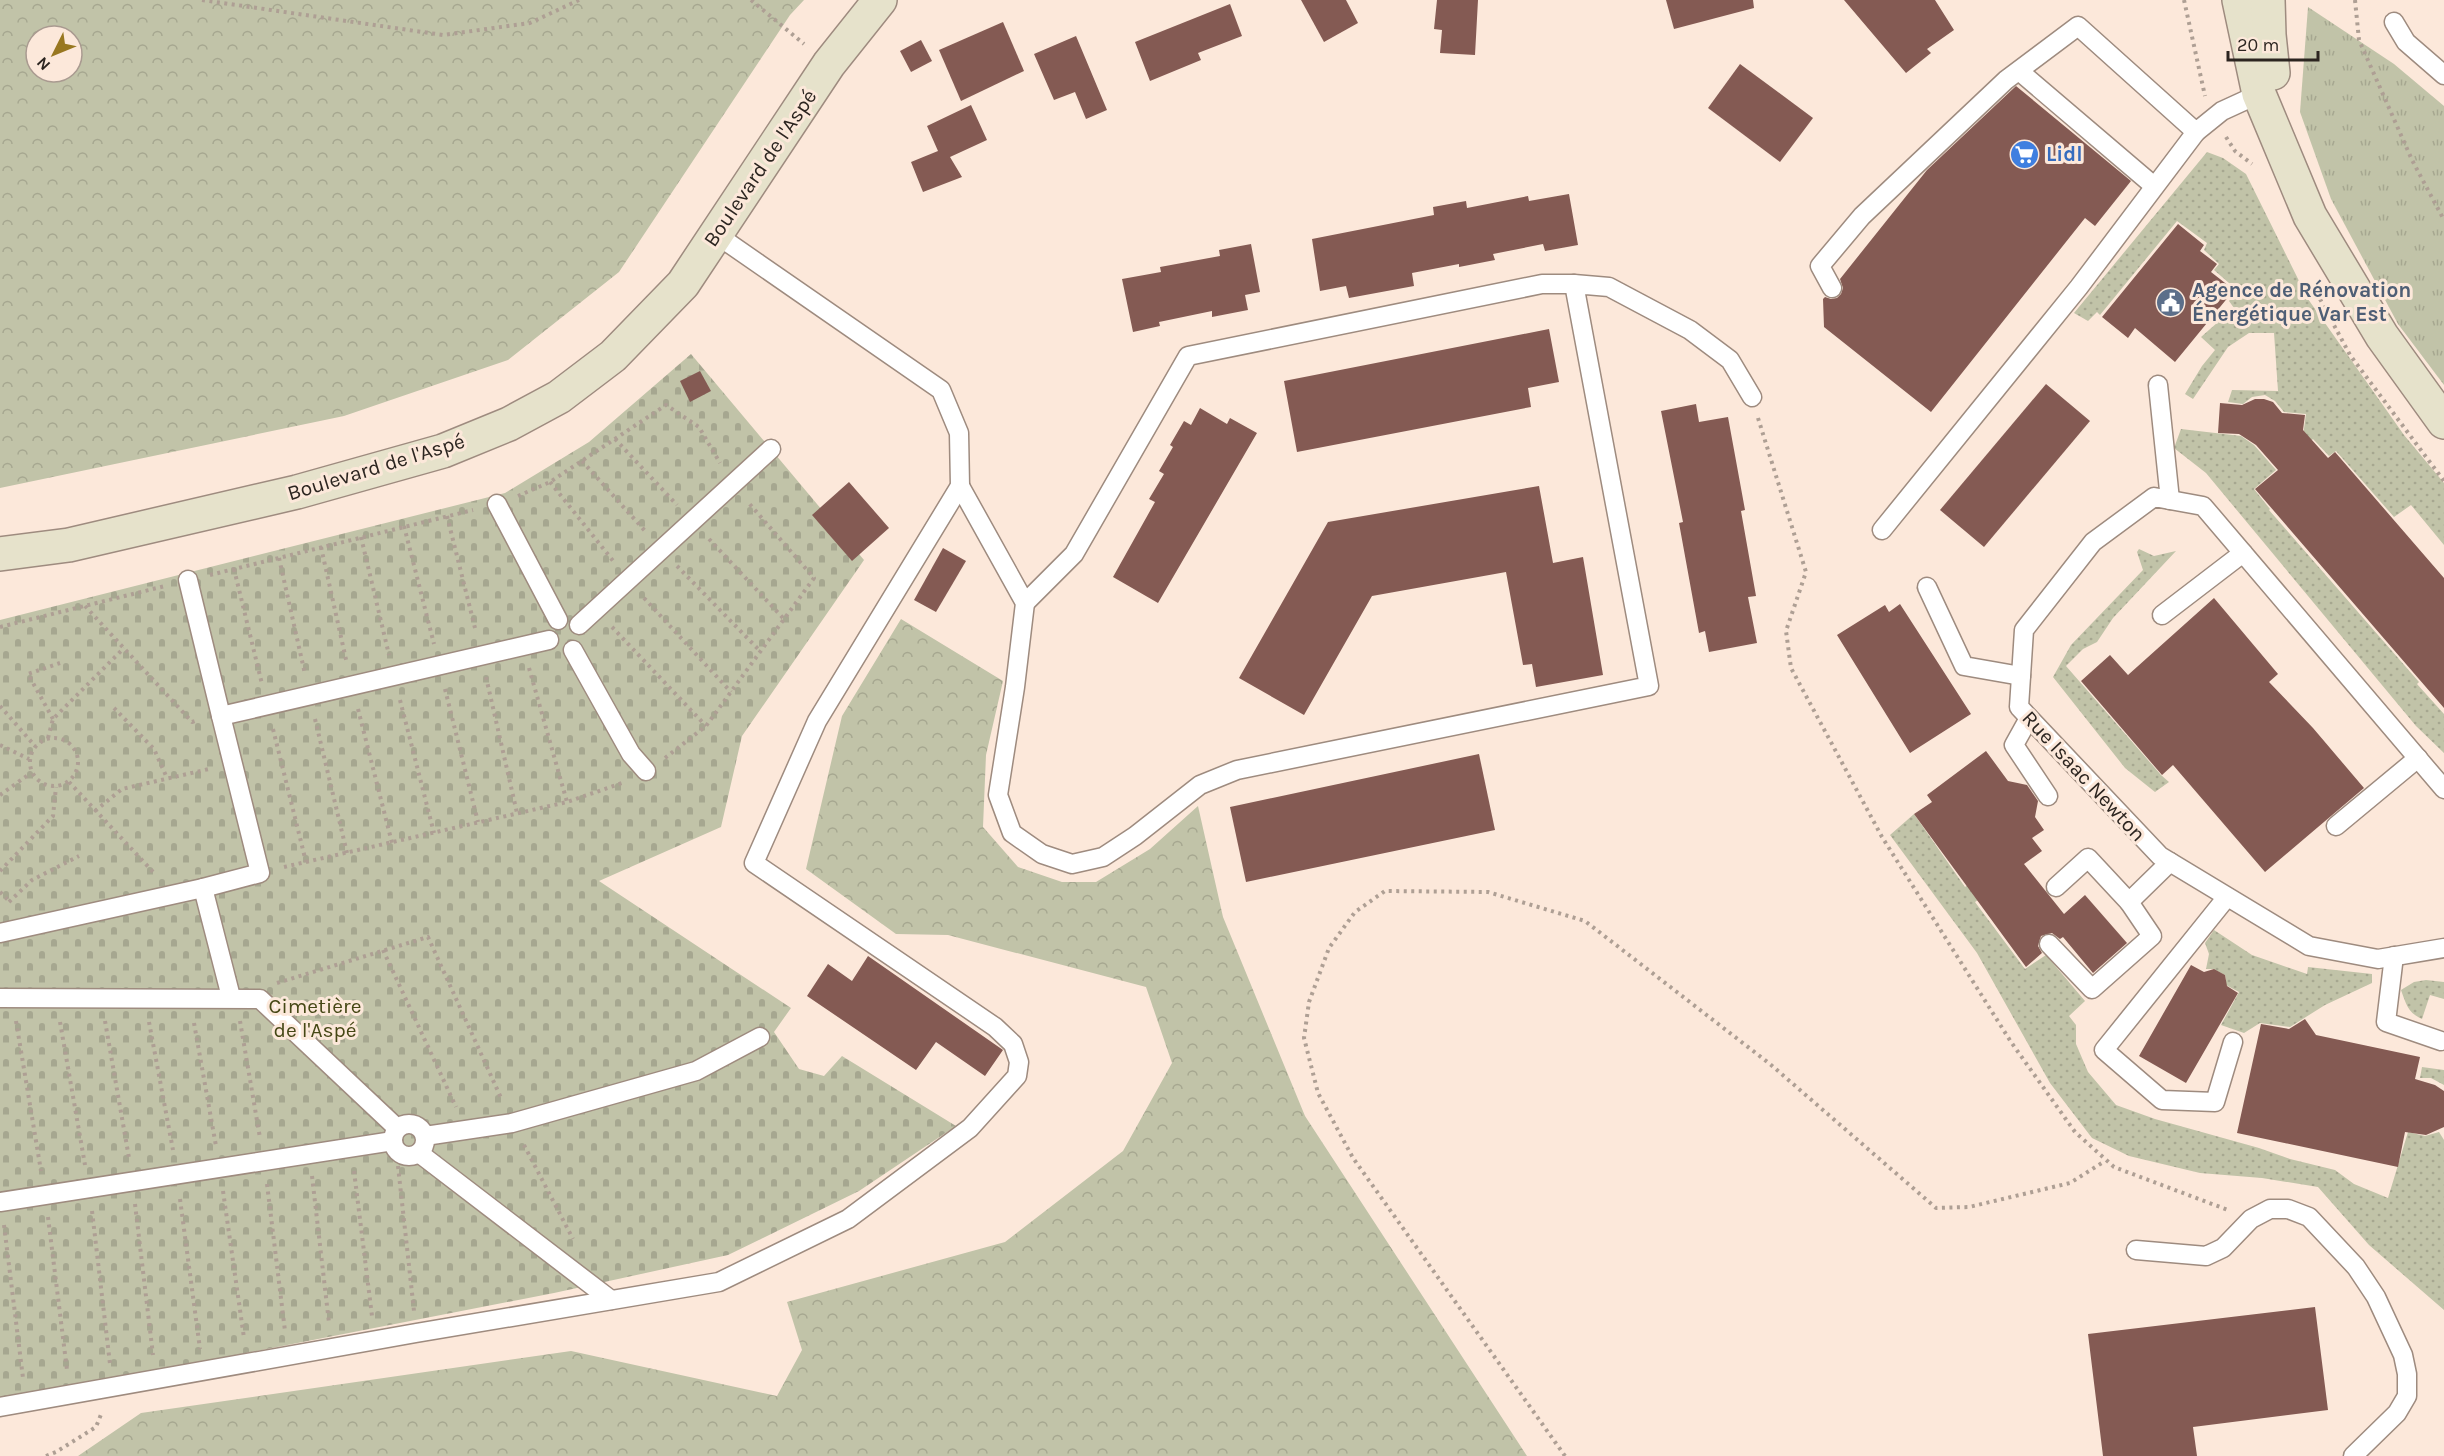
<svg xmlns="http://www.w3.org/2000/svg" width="2444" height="1456" font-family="Karla,sans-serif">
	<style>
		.grass { fill: url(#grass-tufts) }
		.forest { fill: url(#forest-crowns); fill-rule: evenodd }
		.cemetery { fill: url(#cemetery-stones) }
		.garden { fill: url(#garden-dots) }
		.building { fill: #845a53 }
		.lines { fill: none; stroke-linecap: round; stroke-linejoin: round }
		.lane-casing { stroke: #9e8b7f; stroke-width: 21 }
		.secondary-casing { stroke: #9e8b7f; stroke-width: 36 }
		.path { stroke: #ae9f94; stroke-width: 4; stroke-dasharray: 3 4.5; stroke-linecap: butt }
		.lane { stroke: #fff; stroke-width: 18 }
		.secondary { stroke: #e6e2cb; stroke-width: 33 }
		.labels { text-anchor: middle; stroke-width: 6; stroke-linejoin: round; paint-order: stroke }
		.shop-label { font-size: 21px; font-weight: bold; fill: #366cbe; stroke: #fce8da; text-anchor: start }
		.street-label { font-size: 21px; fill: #2c2520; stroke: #fce8da }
		.service-label { font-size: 21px; font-weight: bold; fill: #4e5e75; stroke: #fce8da; text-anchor: start }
		.park-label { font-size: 21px; fill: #454715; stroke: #fce8da }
	</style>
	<defs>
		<pattern id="grass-tufts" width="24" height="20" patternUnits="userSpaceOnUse" patternTransform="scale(1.5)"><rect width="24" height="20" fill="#c1c3a8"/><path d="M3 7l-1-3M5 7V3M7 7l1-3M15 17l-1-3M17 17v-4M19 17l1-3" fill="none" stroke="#a6a790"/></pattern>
		<pattern id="forest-crowns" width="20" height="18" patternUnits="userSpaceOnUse" patternTransform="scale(1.5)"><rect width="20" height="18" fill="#c1c3a8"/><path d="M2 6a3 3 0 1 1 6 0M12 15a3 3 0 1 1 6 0" fill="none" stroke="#a6a790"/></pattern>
		<pattern id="cemetery-stones" width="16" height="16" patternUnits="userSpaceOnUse" patternTransform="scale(1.5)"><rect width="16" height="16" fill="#c1c3a8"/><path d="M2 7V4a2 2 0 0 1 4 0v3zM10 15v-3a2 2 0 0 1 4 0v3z" fill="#a6a790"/></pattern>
		<pattern id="garden-dots" width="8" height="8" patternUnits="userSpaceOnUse" patternTransform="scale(1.5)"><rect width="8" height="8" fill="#c1c3a8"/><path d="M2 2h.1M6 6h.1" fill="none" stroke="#a6a790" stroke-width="1.8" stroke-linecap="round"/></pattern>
	</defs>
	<rect width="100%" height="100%" fill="#fce8da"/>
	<polygon class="grass" points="2308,7 2394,64 2444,106 2444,385 2398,324 2331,199 2300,112"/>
	<g class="forest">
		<path d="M0,0h804l-14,15 -171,257 -111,88 -164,56 -344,72zM36,36h36v36h-36z"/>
		<polygon points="901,619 1003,681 986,755 983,827 1018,867 1062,882 1096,882 1150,849 1198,806 1223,917 1305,1116 1527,1456 78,1456 141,1413 571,1351 777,1396 802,1350 787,1302 1005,1242 1123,1151 1172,1063 1146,987 948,935 896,934 806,869 842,716"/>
	</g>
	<polygon class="cemetery" points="691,354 864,560 742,736 721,827 599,881 791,1008 774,1032 799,1069 824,1076 842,1056 956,1126 859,1191 728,1255 554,1293 0,1401 0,620 505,493 589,442"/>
	<g class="garden">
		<polygon points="2207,152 2223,158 2246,174 2308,299 2404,435 2444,483 2444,545 2411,505 2394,517 2336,451 2329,456 2313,439 2292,456 2303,436 2306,414 2284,412 2275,401 2265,395 2252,397 2243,404 2228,402 2232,390 2278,391 2274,333 2249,333 2228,347 2193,399 2185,394 2202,366 2215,350 2201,337 2234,308 2229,301 2237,290 2214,270 2219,264 2204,250 2207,243 2177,221 2100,315 2097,312 2088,321 2074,313"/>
		<polygon points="2181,429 2241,436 2254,445 2276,470 2254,489 2270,509 2269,510 2419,682 2417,684 2444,714 2444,753 2416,726 2206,473 2174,448"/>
		<polygon points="2139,549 2154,556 2176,551 2113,618 2097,642 2083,649 2066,666 2161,775 2169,782 2155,792 2125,768 2053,677 2071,645 2143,570 2137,552"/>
		<polygon points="1914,814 1965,887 2001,861 2012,877 1975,902 2025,969 2046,955 2085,1001 2069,1016 2076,1025 2076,1044 2088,1072 2116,1105 2155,1119 2259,1148 2290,1159 2335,1170 2354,1184 2388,1198 2408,1132 2425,1136 2439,1132 2444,1140 2444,1310 2369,1245 2318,1187 2262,1178 2200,1173 2129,1156 2092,1138 2050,1083 1977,953 1890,835"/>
		<polygon points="2214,930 2252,955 2307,974 2308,967 2372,974 2372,983 2325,1005 2290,1027 2260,1023 2244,1033 2221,1025 2239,992 2224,984 2226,980 2225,975 2213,969 2206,969 2209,954 2205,943"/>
		<path d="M2426,980l18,2v17l-14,-4 -8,24c-14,-6 -16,-15 -21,-29l13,-8z"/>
		<polygon points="2422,1067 2444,1070 2444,1085 2431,1078 2420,1078"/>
	</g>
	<g class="building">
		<polygon points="1301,0 1346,0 1358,23 1324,42"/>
		<polygon points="1437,0 1478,0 1475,55 1440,53 1442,30 1434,29"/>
		<polygon points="1666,0 1753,0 1754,8 1674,29"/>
		<polygon points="1844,0 1935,0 1954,30 1927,49 1931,53 1906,73"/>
		<polygon points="1230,4 1242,36 1198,53 1201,60 1150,81 1135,42"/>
		<polygon points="1003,22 1024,71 961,101 939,50"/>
		<polygon points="1076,36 1107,110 1086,119 1075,92 1054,100 1034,54"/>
		<polygon points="921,40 932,61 911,72 900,51"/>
		<polygon points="1740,64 1813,118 1780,162 1708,108"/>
		<polygon points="2016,86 2131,181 2095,226 2085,218 1931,412 1824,327 1823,299 1825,297 1831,299 1837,298 1841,294 1843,288 1840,279 1927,170"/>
		<polygon points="971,105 987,140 950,157 962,177 923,192 911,162 938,151 927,126"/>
		<polygon points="1569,194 1578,245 1545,251 1543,244 1493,254 1495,260 1459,267 1459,264 1412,273 1414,286 1349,298 1346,286 1320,291 1312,239 1434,215 1433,207 1466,201 1467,208 1528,196 1529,201"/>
		<polygon points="2178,224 2204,245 2200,251 2217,264 2211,272 2234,290 2175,362 2135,328 2128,338 2102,317"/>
		<polygon points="1251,244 1260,292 1245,295 1248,310 1212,317 1212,311 1159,322 1160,326 1133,332 1122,279 1161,272 1160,267 1220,256 1219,250"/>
		<polygon points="1549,329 1559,382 1528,388 1531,407 1297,452 1284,381"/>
		<polygon points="700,371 711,391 690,402 680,381"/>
		<polygon points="2046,384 2090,421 1984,547 1940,510"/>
		<polygon points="2255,399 2264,399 2273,402 2282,413 2305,415 2303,430 2328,458 2335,452 2444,578 2444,708 2255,489 2278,470 2256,445 2239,434 2218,433 2220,403 2242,405"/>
		<polygon points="1696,404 1699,422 1728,417 1745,510 1741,511 1756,596 1748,597 1757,643 1709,652 1705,631 1699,633 1679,523 1683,522 1661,411"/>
		<polygon points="1200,408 1227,424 1230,418 1257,433 1158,603 1113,577 1155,502 1149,499 1164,474 1159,471 1173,447 1170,445 1184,421 1191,425"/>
		<polygon points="849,482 889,528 852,561 812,515"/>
		<polygon points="1539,486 1553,563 1583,557 1603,675 1536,687 1532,664 1523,665 1506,572 1372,596 1304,715 1239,678 1328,522"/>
		<polygon points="943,548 966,561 936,612 914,600"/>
		<polygon points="2214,598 2278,674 2269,682 2313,728 2364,788 2265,872 2173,765 2162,775 2081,681 2110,655 2128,675"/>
		<polygon points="1900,604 1971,714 1910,753 1837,635 1885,605 1889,612"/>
		<polygon points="1986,751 2008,781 2027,785 2038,801 2035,817 2044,830 2032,838 2042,851 2024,864 2064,914 2085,895 2127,943 2093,973 2063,937 2060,939 2052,933 2041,936 2038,946 2042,953 2026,967 1914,814 1932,802 1927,795"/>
		<polygon points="1479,754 1495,830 1246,882 1230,807"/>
		<polygon points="868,956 1003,1050 985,1076 936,1042 916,1070 807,996 828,964 852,981"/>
		<polygon points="2191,965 2204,972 2214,969 2225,975 2227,986 2238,993 2186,1083 2139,1056"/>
		<polygon points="2305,1019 2316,1035 2420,1057 2415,1079 2435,1085 2444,1091 2444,1127 2426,1135 2405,1132 2398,1167 2237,1133 2261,1024 2289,1029"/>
		<polygon points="2315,1307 2328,1410 2193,1427 2197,1456 2103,1456 2088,1334"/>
	</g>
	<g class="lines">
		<defs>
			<g id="lane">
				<polyline points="2394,22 2406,42 2444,75"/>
				<polyline points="2019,71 2154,186"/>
				<polyline points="1832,288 1820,266 1862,216 2006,80 2078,26 2196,132 2222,111 2259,94"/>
				<polyline points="2158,385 2170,500"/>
				<polyline points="960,486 1025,603 1015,687 998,795 1012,833 1042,854 1072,864 1103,857 1135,836 1200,785 1237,770 1649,686 1574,284 1609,287 1690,330 1730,360 1752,397"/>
				<polyline points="497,504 558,620"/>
				<polyline points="1882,530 2079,287 2196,132"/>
				<polyline points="188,580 221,716"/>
				<polyline points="1927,587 1964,666 2021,676"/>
				<polyline points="1025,603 1074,554 1188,356 1542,284 1574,284"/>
				<polyline points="2162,615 2243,553"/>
				<polyline points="579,625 771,449"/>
				<polyline points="573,650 631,754 646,771"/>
				<polyline points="2029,718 2014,745 2048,796"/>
				<polyline points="2444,789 2203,506 2154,497 2093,542 2024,630 2019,707 2160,856 2309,946 2378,959 2444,948"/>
				<polyline points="2336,826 2418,758"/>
				<polyline points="2056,887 2088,858 2129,902 2170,862"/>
				<polyline points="2227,897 2104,1050 2162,1100 2215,1102 2233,1042"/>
				<polyline points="0,933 203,888"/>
				<polyline points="2049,944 2092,989 2152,936 2129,902"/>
				<polyline points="2394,956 2386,1022 2441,1041"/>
				<polyline points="231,997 203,888 260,873 221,716 549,640"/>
				<polyline points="0,998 260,999 397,1128"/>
				<circle cx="409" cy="1140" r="16"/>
				<polyline points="425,1136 512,1123 696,1071 760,1037"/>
				<polyline points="419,1153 611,1300"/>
				<polyline points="0,1202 393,1141"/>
				<polyline points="2136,1250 2206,1256 2223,1248 2251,1219 2270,1209 2288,1209 2309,1217 2356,1267 2376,1297 2403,1355 2407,1374 2407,1396 2397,1413 2353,1456"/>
				<polyline points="0,1407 416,1333 719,1282 848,1219 970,1128 1017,1076 1019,1062 1013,1044 995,1027 754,863 817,721 960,486 959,433 941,390 717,235"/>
			</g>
			<g id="secondary">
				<polyline points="2239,0 2259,94 2310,216 2382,336 2444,422"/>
				<polyline points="2268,0 2269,35 2273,73"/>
				<polyline points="0,554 69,545 297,492 443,451 509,424 559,397 613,356 683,284 829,64 880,0"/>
			</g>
		</defs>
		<use href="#lane" class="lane-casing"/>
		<use href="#secondary" class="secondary-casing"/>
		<g class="path">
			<polyline points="202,0 443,35 530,23 579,0"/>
			<polyline points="751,0 804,44"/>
			<polyline points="2184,0 2205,96"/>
			<polyline points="2355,0 2359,40 2412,160 2444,220"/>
			<polyline points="2226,137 2235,151 2252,164"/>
			<polyline points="2320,299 2350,355 2444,481"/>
			<polyline points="1758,418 1806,572 1786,631 1791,668 1882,837 2011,1042 2075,1132 2114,1167 2228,1210"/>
			<polyline points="615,439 677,505"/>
			<polyline points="582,461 646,532"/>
			<polyline points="550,482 614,562"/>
			<polyline points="518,496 550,482 666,405 699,427 720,463"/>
			<polyline points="447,516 476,632"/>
			<polyline points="404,526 434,644"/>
			<polyline points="361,537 389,655"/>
			<polyline points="709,539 784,619"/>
			<polyline points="321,547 347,664"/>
			<polyline points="279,558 305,674"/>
			<polyline points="677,566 761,652"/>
			<polyline points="234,569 262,684"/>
			<polyline points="210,575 473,510"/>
			<polyline points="644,598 731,692"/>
			<polyline points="85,606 192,722 198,720"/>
			<polyline points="0,627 165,586"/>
			<polyline points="612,627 706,726"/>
			<polyline points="529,668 567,802"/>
			<polyline points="486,677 517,813"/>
			<polyline points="445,689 478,822"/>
			<polyline points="400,700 434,833"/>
			<polyline points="0,706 35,746"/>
			<polyline points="114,708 154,749 167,778"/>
			<polyline points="358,709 392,843"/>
			<polyline points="53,719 28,674 60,663"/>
			<polyline points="315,719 347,853"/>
			<polyline points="273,729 306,862"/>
			<circle cx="54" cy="762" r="24"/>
			<polyline points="48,738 53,719 124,648"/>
			<polyline points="0,745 29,759"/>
			<polyline points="665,758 706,726 814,578 747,501"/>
			<polyline points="69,782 155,874"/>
			<polyline points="0,795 31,773"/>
			<polyline points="95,811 122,789 209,769"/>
			<polyline points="284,867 567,802 625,782"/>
			<polyline points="0,871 53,816 56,787"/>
			<polyline points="0,892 10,902"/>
			<polyline points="9,902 32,880 79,856"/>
			<polyline points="383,950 456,1107"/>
			<polyline points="277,983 428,937 502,1100"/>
			<polyline points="16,1021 41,1171"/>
			<polyline points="105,1021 129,1158"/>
			<polyline points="240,1021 260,1138"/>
			<polyline points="60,1022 85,1165"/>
			<polyline points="149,1022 173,1150"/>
			<polyline points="194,1023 216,1146"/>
			<polyline points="524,1145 573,1239"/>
			<polyline points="398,1166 414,1311"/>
			<polyline points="354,1171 372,1316"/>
			<polyline points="312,1176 329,1323"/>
			<polyline points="267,1184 285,1331"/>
			<polyline points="223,1191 244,1338"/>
			<polyline points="180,1199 200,1349"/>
			<polyline points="135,1204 153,1355"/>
			<polyline points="92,1211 110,1364"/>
			<polyline points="48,1217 67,1370"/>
			<polyline points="4,1225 23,1378"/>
			<polyline points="46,1456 56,1452 96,1427 102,1412"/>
			<polyline points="1565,1456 1353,1158 1318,1093 1304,1038 1309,1002 1329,948 1355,912 1385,891 1488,892 1585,921 1770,1064 1936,1208 1969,1207 2070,1183 2105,1161"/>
		</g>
		<use href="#lane" class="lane"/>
		<use href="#secondary" class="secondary"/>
	</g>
	<defs>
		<symbol id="supermarket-disc" viewBox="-11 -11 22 22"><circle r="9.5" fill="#3f7fe0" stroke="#fce8da"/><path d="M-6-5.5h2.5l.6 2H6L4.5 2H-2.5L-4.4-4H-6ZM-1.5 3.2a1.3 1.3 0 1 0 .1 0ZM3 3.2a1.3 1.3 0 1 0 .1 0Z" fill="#fff"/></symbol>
		<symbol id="civic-disc" viewBox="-11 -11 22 22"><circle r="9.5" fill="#5c6f8a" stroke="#fce8da"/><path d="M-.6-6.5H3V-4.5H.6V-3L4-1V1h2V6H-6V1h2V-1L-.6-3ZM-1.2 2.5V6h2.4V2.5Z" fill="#fff"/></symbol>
	</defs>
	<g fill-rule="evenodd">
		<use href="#supermarket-disc" x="2008" y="138" width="33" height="33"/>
		<use href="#civic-disc" x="2154" y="286" width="33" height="33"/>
	</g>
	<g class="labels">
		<g class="shop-label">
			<text x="2046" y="161">Lidl</text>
		</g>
		<g class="street-label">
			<text transform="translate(760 168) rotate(-56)" y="7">Boulevard de l'Aspé</text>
			<text transform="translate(376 467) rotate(-17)" y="7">Boulevard de l'Aspé</text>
			<text transform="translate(2084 776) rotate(47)" y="7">Rue Isaac Newton</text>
		</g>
		<g class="service-label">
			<text x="2192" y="297">Agence de Rénovation<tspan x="2192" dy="24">Énergétique Var Est</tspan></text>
		</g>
		<g class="park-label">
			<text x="315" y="1013">Cimetière<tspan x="315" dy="24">de l'Aspé</tspan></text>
		</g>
	</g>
	<g transform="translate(54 54) rotate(227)"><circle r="28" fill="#fce8da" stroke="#a99a90" stroke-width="1.5"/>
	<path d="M0-4.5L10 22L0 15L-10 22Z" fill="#987720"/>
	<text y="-9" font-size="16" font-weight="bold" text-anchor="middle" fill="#2c2520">N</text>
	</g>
	<path d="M2228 51v9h90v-9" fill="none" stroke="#2c2520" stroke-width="3"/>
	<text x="2237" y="51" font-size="18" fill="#2c2520" stroke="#fce8da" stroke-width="4.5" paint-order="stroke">20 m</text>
</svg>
